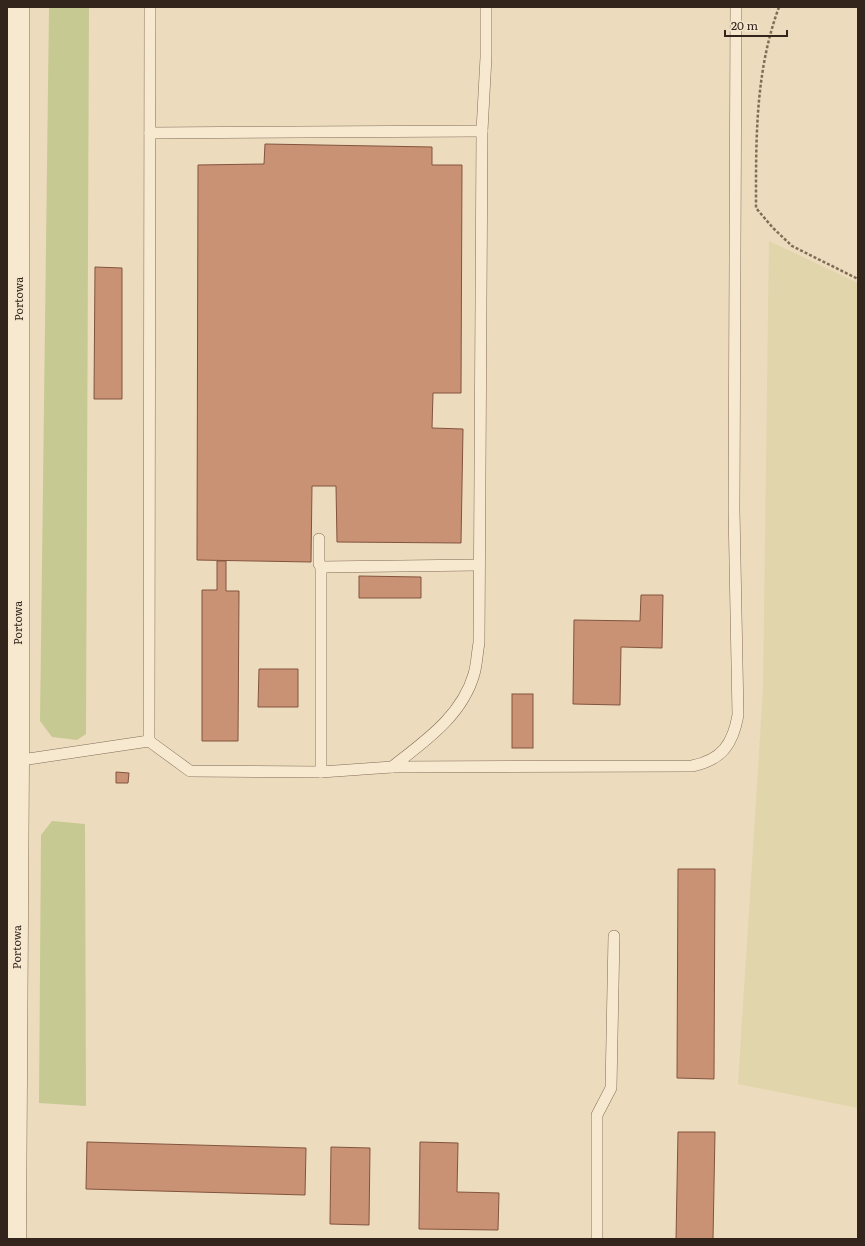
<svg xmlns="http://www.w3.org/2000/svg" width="865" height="1246" font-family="Literata,serif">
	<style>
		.farmland { fill: #e1d5ab }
		.green { fill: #c7c992 }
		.building { fill: #ca9274; stroke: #82543e }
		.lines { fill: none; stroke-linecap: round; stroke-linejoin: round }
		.service-casing { stroke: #836c57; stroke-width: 12 }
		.tertiary-casing { stroke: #836c57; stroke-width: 23 }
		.path { stroke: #836c57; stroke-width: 2.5; stroke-dasharray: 3 2; stroke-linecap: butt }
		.service { stroke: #f7e9d0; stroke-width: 11 }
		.tertiary { stroke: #f7e9d0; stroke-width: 22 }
		.labels { text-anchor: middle; stroke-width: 3; stroke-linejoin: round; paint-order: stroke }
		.street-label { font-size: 11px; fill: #33251b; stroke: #f4e6cd }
	</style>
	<rect width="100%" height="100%" fill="#ecdbbd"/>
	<polygon class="farmland" points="769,241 858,283 858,1108 738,1084 763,690"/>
	<g class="green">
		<polygon points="49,8 89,8 86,734 77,740 52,737 40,721"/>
		<polygon points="52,821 85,824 86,1106 39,1103 41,835"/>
	</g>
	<g class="building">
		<polygon points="265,144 432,147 432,165 462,165 461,393 433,393 432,428 463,429 461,543 337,542 336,486 312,486 311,562 197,560 198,165 264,164"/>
		<polygon points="95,267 122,268 122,399 94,399"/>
		<polygon points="217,561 226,561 226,591 239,591 238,741 202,741 202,590 217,590"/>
		<polygon points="359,576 421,577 421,598 359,598"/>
		<polygon points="641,595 663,595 662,648 621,647 620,705 573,704 574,620 640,621"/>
		<polygon points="259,669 298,669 298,707 258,707"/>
		<rect x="512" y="694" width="21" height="54"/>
		<polygon points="116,772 129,773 128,783 116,783"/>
		<polygon points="678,869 715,869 714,1079 677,1078"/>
		<polygon points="678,1132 715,1132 713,1239 676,1239"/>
		<polygon points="87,1142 306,1148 305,1195 86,1189"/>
		<polygon points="420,1142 458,1143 457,1192 499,1193 498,1230 419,1229"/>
		<polygon points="331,1147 370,1148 369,1225 330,1224"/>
	</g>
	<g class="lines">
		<defs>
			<g id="service">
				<polyline points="150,133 482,131"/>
				<polyline points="319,539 319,564 321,567 321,772"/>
				<polyline points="321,567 478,565"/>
				<polyline points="149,741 150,7"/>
				<path d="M15,761l134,-20 41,30 131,1 71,-5 300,-1c30,-6 41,-22 46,-51l-4,-205 2,-503"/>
				<path d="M392,767c33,-26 70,-51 82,-93 3,-10 3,-21 5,-31l3,-512 4,-74v-50"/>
				<polyline points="597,1239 597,1115 611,1088 614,936"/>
			</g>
			<g id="tertiary">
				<path id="s1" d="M15,1239l3,-478v-754"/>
			</g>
		</defs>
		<use href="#service" class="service-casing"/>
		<use href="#tertiary" class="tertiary-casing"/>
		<path class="path" d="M779,7c-24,65 -23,133 -23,201l17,20 19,18 66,33"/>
		<use href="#service" class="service"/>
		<use href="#tertiary" class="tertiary"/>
	</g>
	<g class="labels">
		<g class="street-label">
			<text transform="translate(19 299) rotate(-90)" y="4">Portowa</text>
			<text transform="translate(18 623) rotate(-90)" y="4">Portowa</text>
			<text dy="4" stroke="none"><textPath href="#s1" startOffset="292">Portowa</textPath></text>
		</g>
	</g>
	<rect width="865" height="1246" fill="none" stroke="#33251b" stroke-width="16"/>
	<path d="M725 30v6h62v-6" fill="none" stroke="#33251b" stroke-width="2"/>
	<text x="731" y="30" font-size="12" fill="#33251b" stroke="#f4e6cd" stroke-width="3" paint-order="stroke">20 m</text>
</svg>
